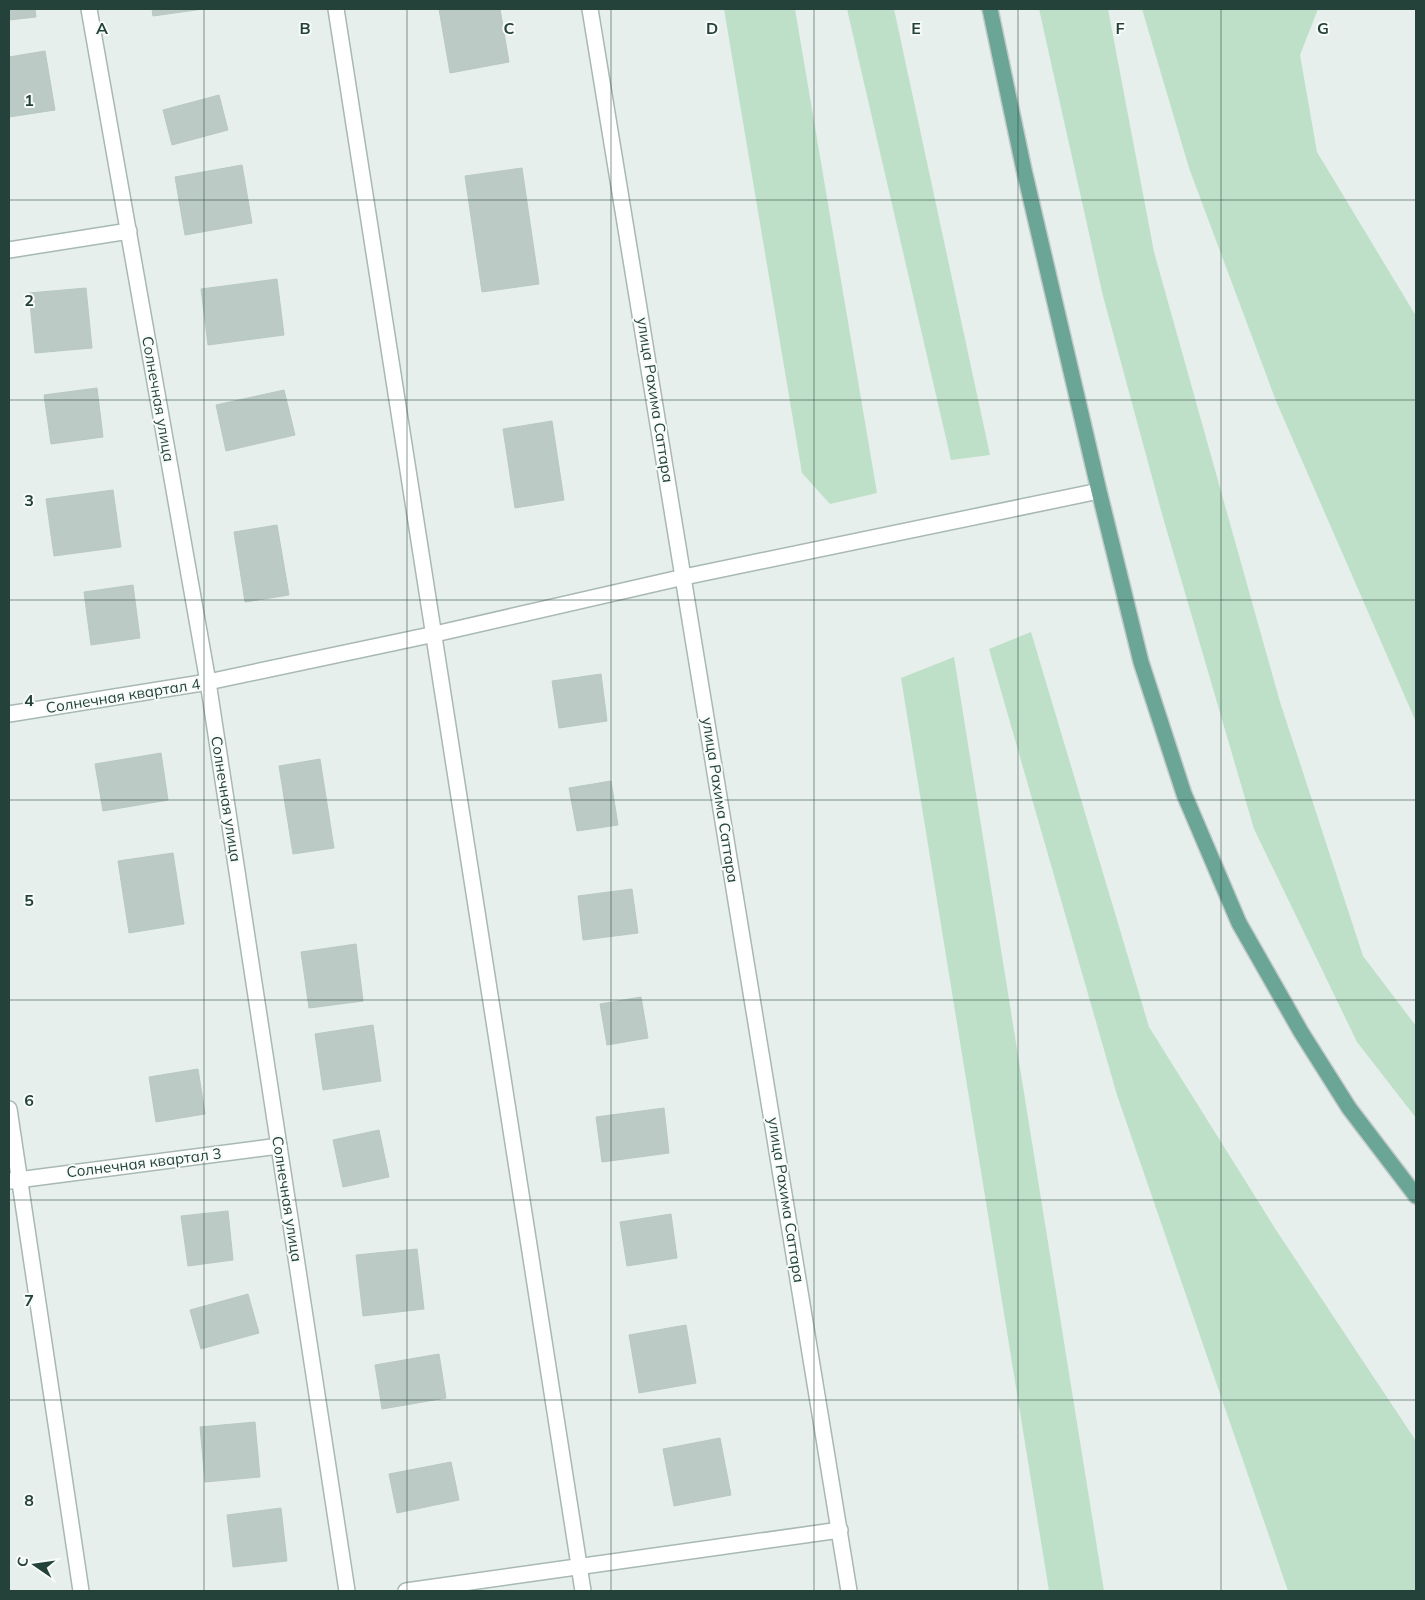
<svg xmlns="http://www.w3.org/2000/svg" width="1425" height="1600" font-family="Mulish,sans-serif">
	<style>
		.green { fill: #bfe0c8 }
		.building { fill: #bbcac4; stroke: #b8c9c2 }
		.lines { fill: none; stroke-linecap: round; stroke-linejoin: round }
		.minor-casing { stroke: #a8b8b2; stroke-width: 18 }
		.major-casing { stroke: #c2cac8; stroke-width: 18 }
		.minor { stroke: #fff; stroke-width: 15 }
		.major { stroke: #6aa596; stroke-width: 15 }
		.grid { fill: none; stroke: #24423a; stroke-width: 1; stroke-opacity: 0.55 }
		.labels { text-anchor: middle; stroke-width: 4; stroke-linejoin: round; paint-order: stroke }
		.street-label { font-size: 15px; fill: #24423a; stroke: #f7fbf9 }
		.grid-label { font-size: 16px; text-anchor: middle; font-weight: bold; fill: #24423a; stroke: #f7fbf9; stroke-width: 4; stroke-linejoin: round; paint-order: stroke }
	</style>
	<rect width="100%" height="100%" fill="#e6efeb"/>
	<g class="green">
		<polygon points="724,9 795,9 877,493 830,504 802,473"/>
		<polygon points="847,9 894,9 990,455 951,460"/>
		<polygon points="1039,9 1108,9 1154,252 1280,702 1363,956 1416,1026 1416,1118 1357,1042 1254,829 1162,514 1103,296"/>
		<polygon points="1142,9 1318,9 1300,55 1317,152 1416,316 1416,722 1276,401 1189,168"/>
		<polygon points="1031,632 1149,1027 1276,1230 1416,1441 1416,1591 1288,1591 1117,1095 989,649"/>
		<polygon points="954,657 1104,1591 1049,1591 901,678"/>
	</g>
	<g class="building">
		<polygon points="9,9 35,9 36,17 9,20"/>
		<polygon points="152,9 203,9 153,16"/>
		<polygon points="439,9 500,9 509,62 450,73"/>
		<polygon points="45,51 55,110 9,117 9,57"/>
		<polygon points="219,95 228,130 172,145 163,110"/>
		<polygon points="242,165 252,223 185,235 175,177"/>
		<polygon points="522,168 539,284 482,292 465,176"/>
		<polygon points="277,279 284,335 208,345 201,289"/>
		<polygon points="86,288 92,348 35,353 29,293"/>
		<polygon points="97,388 103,437 51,444 44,395"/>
		<polygon points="284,390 295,435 226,451 216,405"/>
		<polygon points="552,421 564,500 515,508 503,429"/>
		<polygon points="113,490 121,547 54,556 46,499"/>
		<polygon points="277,525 289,595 245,602 234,532"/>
		<polygon points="133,585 140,638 91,645 84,592"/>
		<polygon points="601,674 607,721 559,728 552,681"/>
		<polygon points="161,753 168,800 103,811 95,764"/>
		<polygon points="320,759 334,848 293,854 279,766"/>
		<polygon points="611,781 618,825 577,831 569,788"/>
		<polygon points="173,853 184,924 129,933 118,861"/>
		<polygon points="632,889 638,933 583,940 578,896"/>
		<polygon points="356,944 363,1001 309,1008 301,952"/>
		<polygon points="641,997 648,1038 607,1045 600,1004"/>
		<polygon points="373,1025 381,1081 323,1090 315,1034"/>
		<polygon points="198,1069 205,1114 156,1122 149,1077"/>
		<polygon points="664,1108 669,1153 602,1162 596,1117"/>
		<polygon points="379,1130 389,1177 343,1187 333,1140"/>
		<polygon points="228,1211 233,1260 188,1266 181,1216"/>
		<polygon points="671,1214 677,1258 627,1266 620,1222"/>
		<polygon points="417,1249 424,1309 363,1316 356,1255"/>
		<polygon points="248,1294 259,1333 201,1349 190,1310"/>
		<polygon points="686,1325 696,1383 639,1393 629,1335"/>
		<polygon points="439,1354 446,1398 382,1409 375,1365"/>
		<polygon points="255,1422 260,1477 205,1482 200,1427"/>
		<polygon points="720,1438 731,1495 674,1506 663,1449"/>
		<polygon points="451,1462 459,1500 397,1513 389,1474"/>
		<polygon points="281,1508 287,1561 233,1567 227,1515"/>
	</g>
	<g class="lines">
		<defs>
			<g id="minor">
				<polyline points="89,9 208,682 347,1591"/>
				<polyline points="336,9 583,1591"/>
				<polyline points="590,9 849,1591"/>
				<polyline points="9,250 129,231"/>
				<polyline points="9,714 208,682 435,634 684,577 1099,491"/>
				<polyline points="9,1109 81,1591"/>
				<polyline points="10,1181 279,1146"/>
				<polyline points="406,1591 840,1530"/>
			</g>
			<polyline id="major" points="990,9 1024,170 1099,491 1141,662 1184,794 1239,923 1301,1032 1349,1108 1416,1196"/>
		</defs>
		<use href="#minor" class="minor-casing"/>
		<use href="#major" class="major-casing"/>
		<use href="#minor" class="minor"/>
		<use href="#major" class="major"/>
	</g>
	<path class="grid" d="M204,9v1582M407,9v1582M611,9v1582M814,9v1582M1018,9v1582M1221,9v1582M9,200h1407M9,400h1407M9,600h1407M9,800h1407M9,1000h1407M9,1200h1407M9,1400h1407"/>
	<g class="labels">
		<g class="street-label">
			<text transform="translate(158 399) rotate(80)" y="5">Солнечная улица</text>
			<text transform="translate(655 400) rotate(81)" y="5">улица Рахима Саттара</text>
			<text transform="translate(123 696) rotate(-9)" y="5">Солнечная квартал 4</text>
			<text transform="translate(226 799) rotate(81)" y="5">Солнечная улица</text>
			<text transform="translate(720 800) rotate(81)" y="5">улица Рахима Саттара</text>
			<text transform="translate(144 1163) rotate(-7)" y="5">Солнечная квартал 3</text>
			<text transform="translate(287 1199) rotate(81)" y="5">Солнечная улица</text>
			<text transform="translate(786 1200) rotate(81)" y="5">улица Рахима Саттара</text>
		</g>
	</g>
	<g class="grid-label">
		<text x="102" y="34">A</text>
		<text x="305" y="34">B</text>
		<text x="509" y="34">C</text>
		<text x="712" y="34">D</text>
		<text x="916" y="34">E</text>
		<text x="1120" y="34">F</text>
		<text x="1323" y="34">G</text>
		<text x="29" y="106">1</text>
		<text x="29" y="306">2</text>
		<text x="29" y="506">3</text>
		<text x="29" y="706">4</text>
		<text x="29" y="906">5</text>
		<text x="29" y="1106">6</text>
		<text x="29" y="1306">7</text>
		<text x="29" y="1506">8</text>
	</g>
	<rect width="1425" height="1600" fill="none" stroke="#24423a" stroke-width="20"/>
	<g transform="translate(35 1565) rotate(283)" stroke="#f7fbf9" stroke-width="4" paint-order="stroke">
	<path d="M0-4L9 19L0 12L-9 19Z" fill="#24423a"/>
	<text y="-8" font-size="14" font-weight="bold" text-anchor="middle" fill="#24423a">С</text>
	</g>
</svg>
